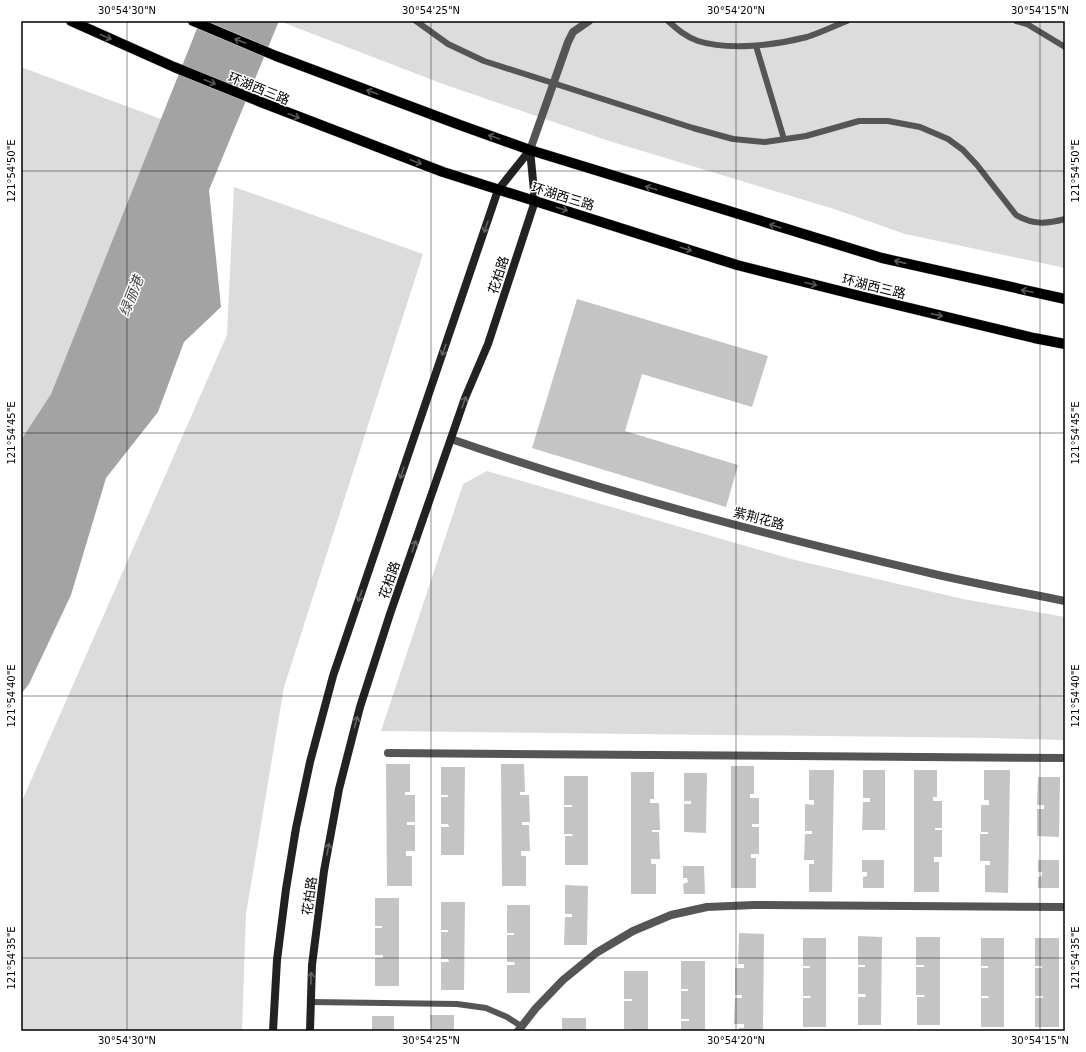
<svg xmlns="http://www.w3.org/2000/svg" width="1086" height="1052" font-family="'DejaVu Sans','Noto Sans SC',sans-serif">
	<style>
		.green { fill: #dcdcdc }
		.water { fill: #a3a3a3 }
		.building { fill: #c4c4c4 }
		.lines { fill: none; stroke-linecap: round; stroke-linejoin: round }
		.primary-casing { stroke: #dbdbdb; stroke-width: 11 }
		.lane { stroke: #555; stroke-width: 6 }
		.street { stroke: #555; stroke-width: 8 }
		.secondary { stroke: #222; stroke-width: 8 }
		.primary { stroke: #000; stroke-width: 10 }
		.oneway { stroke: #595959 }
		.oneway2 { stroke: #646464 }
		.ticks { fill: none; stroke: #000; stroke-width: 1; stroke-opacity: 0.45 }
		.labels { text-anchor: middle; stroke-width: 3; stroke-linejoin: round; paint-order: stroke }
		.street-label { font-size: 13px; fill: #000; stroke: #fff }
		.water-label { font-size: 14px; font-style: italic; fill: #444; stroke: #fff }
		.neatline { fill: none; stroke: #000; stroke-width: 1.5 }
		.ticks-label { font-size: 10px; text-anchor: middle; fill: #000 }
	</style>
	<rect width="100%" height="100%" fill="#fff"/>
	<g class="green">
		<polygon points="279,21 1065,21 1065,268 905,234 834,209 609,141 443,84"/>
		<polygon points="21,67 161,119 51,394 21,440"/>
		<polygon points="234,187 423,254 284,687 246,914 242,1031 21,1031 21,803 227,335"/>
		<polygon points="487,471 791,559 963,599 1065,617 1065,740 992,738 381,731 463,484"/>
	</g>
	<polygon class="water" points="200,21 279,21 209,190 221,307 184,342 158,412 106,478 71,595 29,684 21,694 21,440 51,394"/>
	<g class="building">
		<polygon points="577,299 768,356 752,407 642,374 625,431 738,465 726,507 532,448"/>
		<polygon points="386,764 410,764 410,792 405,792 405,795 415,795 415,822 407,822 407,825 415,825 415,851 406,851 406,856 412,856 412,886 387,886"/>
		<polygon points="501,764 524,764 525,792 520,792 520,795 529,795 530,822 522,822 522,825 529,825 530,851 521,851 521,856 526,856 526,886 502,886"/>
		<polygon points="731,766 754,766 754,794 750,794 750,798 759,798 759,824 752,824 752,827 759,827 759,854 751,854 751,858 756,858 756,888 731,888"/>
		<polygon points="441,767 465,767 464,855 441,855 441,827 449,827 448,824 441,824 441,797 448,797 448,795 441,795"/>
		<polygon points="809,770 834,770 832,892 809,892 809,864 814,864 814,860 804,860 805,834 812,834 812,831 805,831 805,804 814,805 814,800 809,800"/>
		<polygon points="863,770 885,770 885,830 862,830 863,802 870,802 870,798 863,798"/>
		<polygon points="914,770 937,770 937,797 933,797 933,801 942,801 942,828 935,828 935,830 942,830 942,857 934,857 934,862 939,862 939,892 914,892"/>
		<polygon points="984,770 1010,770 1008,893 985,892 985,865 990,865 990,861 980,861 980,834 988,834 988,832 981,832 981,805 989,805 989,800 984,800"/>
		<polygon points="631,772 654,772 654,799 650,799 650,803 659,803 660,830 652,830 652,832 659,832 660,859 651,859 651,864 656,864 656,894 631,894"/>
		<polygon points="684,773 707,773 706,833 684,832 684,804 691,804 691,801 684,801"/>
		<polygon points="564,776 588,776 588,865 565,865 565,836 573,836 572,834 564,834 564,807 572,807 572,805 564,805"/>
		<polygon points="1038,777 1060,777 1059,837 1037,836 1037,809 1044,809 1044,805 1037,805"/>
		<polygon points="862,860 884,860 884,888 863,888 863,877 867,876 867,872 862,872"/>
		<polygon points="1038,860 1059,860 1059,888 1038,888 1038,877 1042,876 1042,872 1038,872"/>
		<polygon points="683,866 704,866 705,894 684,894 683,884 688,882 687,878 683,878"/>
		<polygon points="565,885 588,886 587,945 564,945 565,917 572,917 572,914 565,914"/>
		<polygon points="375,898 399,898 399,986 375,986 375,958 383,958 383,955 375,955 375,928 382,928 382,926 375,926"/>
		<polygon points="441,902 465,902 464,990 441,990 441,962 449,962 448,959 441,959 441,932 448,932 448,930 441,930"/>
		<polygon points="507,905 530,905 530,993 507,993 507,965 515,965 514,962 507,962 507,935 514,935 514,933 507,933"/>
		<polygon points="739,933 764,934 763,1031 739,1031 739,1028 744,1028 744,1024 734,1024 735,998 742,998 742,995 735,995 735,968 744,968 744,964 738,964"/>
		<polygon points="858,936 882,937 881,1025 858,1025 858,997 866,997 865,994 858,994 858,967 865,967 865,965 858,965"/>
		<polygon points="916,937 940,937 940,1025 917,1025 917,997 925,997 924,995 916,995 916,967 924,967 924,965 916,965"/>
		<polygon points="803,938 826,938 826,1027 803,1027 803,998 811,998 810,996 803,996 803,968 810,968 810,966 803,966"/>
		<polygon points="981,938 1004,938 1004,1027 981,1027 981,998 989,998 988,996 981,996 981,968 988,968 988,966 981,966"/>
		<polygon points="1035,938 1059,938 1059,1027 1035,1027 1035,998 1043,998 1043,996 1035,996 1035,968 1042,968 1042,966 1035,966"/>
		<polygon points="681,961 705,961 705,1031 681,1031 681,1021 689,1021 689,1019 681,1019 681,991 688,991 688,989 681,989"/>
		<polygon points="624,971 648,971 648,1031 633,1031 632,1029 624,1029 624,1001 632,1001 632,999 624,999"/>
		<polygon points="430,1015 454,1015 454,1031 431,1031"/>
		<rect x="372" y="1016" width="22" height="15"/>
		<rect x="562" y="1018" width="24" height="13"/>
	</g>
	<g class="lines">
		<defs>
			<g id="primary">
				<polyline points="71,21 174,67 258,101 443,172 737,265 860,296 1034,338 1065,344"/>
				<polyline points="193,21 276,56 460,125 530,150 882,258 1065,299"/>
			</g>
		</defs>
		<use href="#primary" class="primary-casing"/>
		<g class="lane">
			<path d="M416,21l32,23 36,17 209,67 40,11 32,3 41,-6 53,-15h29l32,6 28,12 15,11 14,15 39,50c18,10 30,9 49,4"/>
			<path d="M668,21c9,8 18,16 30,20 31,10 78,4 109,-4 13,-4 27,-11 40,-16"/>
			<polyline points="1016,21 1027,24 1065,47"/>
			<polyline points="756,46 784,139"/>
			<polyline points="311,1002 457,1004 486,1008 507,1017 521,1026"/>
		</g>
		<g class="street">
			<polyline points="530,150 568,42 573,32 589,21"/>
			<path d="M451,439c158,55 320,97 483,135 43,10 87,18 131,27"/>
			<polyline points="388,753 1065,758"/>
			<polyline points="518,1031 536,1008 563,980 596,953 633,931 671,915 707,907 754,905 1065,907"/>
		</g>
		<g class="secondary">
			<polyline points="273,1031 277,960 286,889 296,828 310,762 333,676 498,190 530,150"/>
			<polyline points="310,1031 312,965 324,871 339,789 360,707 390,614 465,398 488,344 535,201 530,150"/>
		</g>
		<use href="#primary" class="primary"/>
	</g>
	<defs><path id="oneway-shaft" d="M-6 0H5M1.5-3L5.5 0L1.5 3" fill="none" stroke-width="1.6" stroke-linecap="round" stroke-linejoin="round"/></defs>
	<g class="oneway">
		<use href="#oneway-shaft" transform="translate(106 37) rotate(24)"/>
		<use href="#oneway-shaft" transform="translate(240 41) rotate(-157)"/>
		<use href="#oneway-shaft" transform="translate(210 82) rotate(22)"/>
		<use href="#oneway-shaft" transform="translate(372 92) rotate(-160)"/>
		<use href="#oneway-shaft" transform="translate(294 116) rotate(21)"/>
		<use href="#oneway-shaft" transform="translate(494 137) rotate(-161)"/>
		<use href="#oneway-shaft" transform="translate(416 162) rotate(21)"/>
		<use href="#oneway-shaft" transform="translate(651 188) rotate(-163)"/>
		<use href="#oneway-shaft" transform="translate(562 209) rotate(17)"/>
		<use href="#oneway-shaft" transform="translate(775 226) rotate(-163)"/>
		<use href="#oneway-shaft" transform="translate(686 249) rotate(18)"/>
		<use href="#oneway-shaft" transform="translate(900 262) rotate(-167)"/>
		<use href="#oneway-shaft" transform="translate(811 284) rotate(14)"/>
		<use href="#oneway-shaft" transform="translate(1027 291) rotate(-168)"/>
		<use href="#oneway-shaft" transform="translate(937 315) rotate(13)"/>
	</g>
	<g class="oneway2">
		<use href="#oneway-shaft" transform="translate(486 227) rotate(109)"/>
		<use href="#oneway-shaft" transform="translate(444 350) rotate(109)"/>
		<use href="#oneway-shaft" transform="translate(464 402) rotate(-71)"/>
		<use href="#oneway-shaft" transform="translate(402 473) rotate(109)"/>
		<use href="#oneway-shaft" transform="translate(414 546) rotate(-71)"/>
		<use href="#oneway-shaft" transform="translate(360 596) rotate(109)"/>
		<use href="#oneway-shaft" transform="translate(356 722) rotate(-75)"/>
		<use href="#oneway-shaft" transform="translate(328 849) rotate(-80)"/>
		<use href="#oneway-shaft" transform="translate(311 978) rotate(-88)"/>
	</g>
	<path class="ticks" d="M127,21v1010M431,21v1010M736,21v1010M1040,21v1010M21,171h1044M21,433h1044M21,696h1044M21,958h1044"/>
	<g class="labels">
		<g class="street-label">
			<text transform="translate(259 88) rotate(22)" y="5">环湖西三路</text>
			<text transform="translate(563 196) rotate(17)" y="5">环湖西三路</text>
			<text transform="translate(498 275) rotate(-72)" y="5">花柏路</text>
			<text transform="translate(874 286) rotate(14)" y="5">环湖西三路</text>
			<text transform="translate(759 518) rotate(15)" y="5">紫荆花路</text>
			<text transform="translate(389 580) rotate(-71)" y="5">花柏路</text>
			<text transform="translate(309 896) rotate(-82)" y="5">花柏路</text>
		</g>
		<g class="water-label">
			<text transform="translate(131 296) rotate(-68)" y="5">绿丽港</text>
		</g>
	</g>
	<rect width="1086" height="1052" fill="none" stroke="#ffffff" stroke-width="44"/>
	<rect x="22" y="22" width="1042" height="1008" class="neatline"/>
	<g class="ticks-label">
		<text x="127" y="14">30°54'30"N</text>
		<text x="431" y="14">30°54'25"N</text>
		<text x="736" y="14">30°54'20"N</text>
		<text x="1040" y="14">30°54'15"N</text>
		<text transform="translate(1075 171) rotate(-90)" y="4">121°54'50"E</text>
		<text transform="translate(11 171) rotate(-90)" y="4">121°54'50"E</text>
		<text transform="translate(1075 433) rotate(-90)" y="4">121°54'45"E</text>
		<text transform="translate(11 433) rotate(-90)" y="4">121°54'45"E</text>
		<text transform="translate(1075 696) rotate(-90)" y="4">121°54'40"E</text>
		<text transform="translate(11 696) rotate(-90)" y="4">121°54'40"E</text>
		<text transform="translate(1075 958) rotate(-90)" y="4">121°54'35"E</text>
		<text transform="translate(11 958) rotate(-90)" y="4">121°54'35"E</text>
		<text x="127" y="1044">30°54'30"N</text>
		<text x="431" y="1044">30°54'25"N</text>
		<text x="736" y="1044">30°54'20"N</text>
		<text x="1040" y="1044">30°54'15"N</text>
	</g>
</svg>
